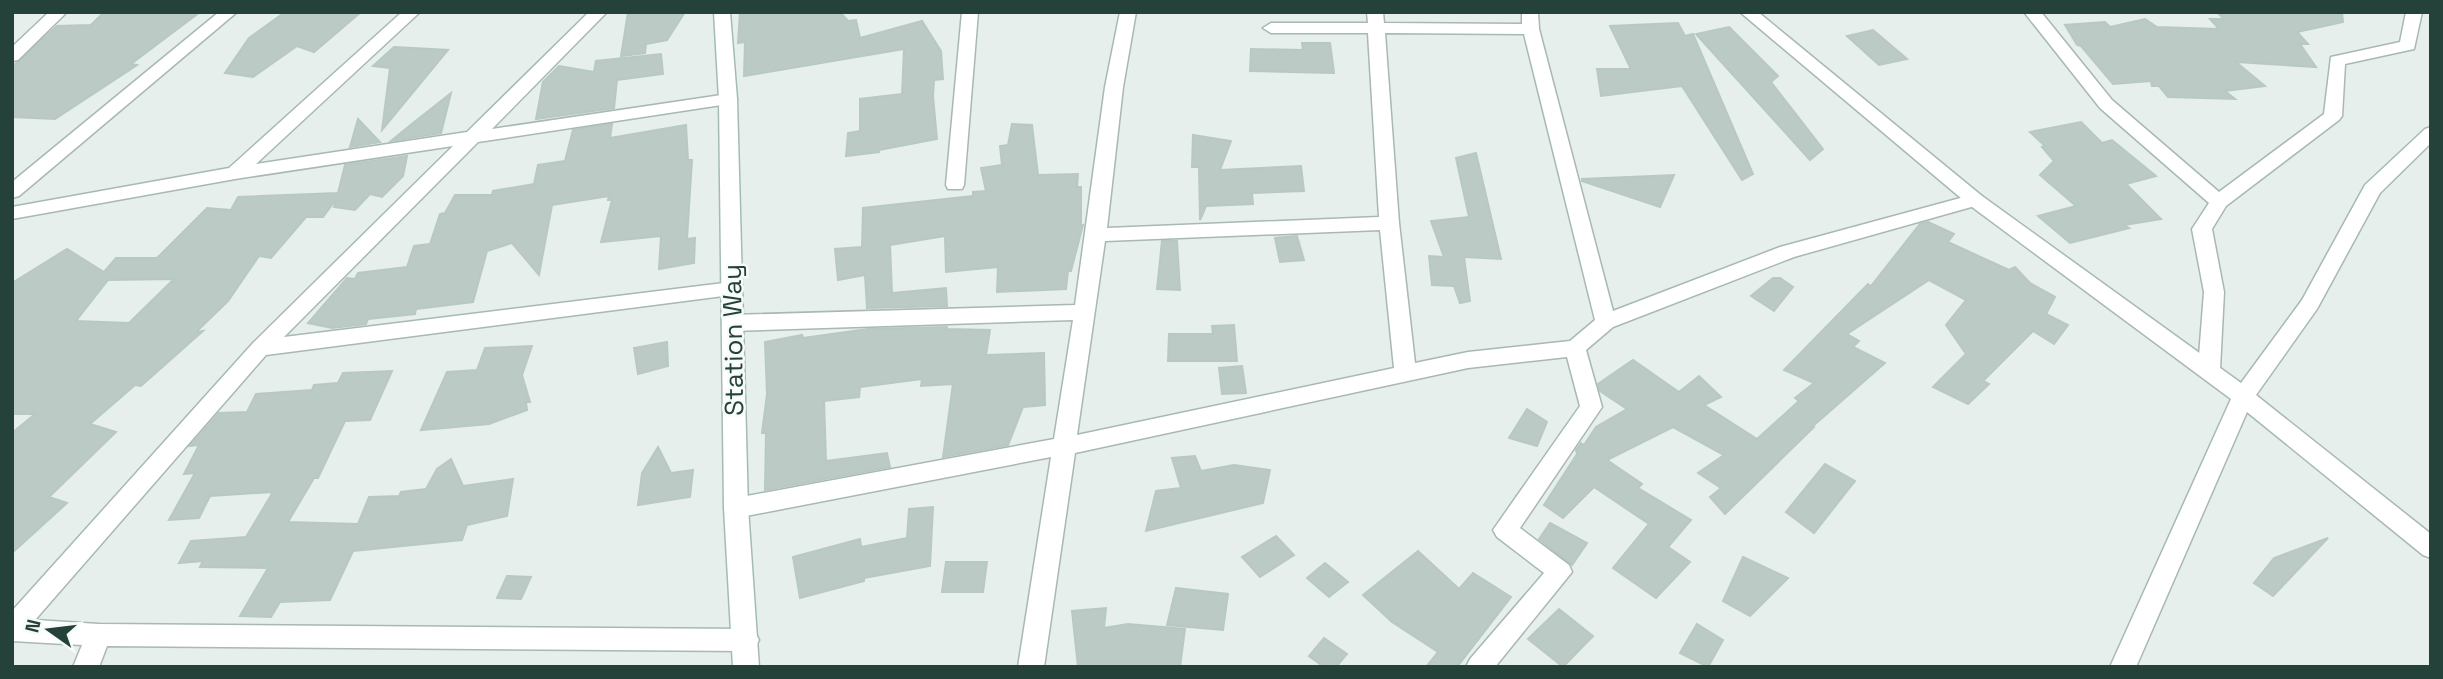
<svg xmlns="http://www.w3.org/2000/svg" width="2443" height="679" font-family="'Space Grotesk',sans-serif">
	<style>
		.building { fill: #bbcac4; stroke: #b8c9c2; stroke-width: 2; fill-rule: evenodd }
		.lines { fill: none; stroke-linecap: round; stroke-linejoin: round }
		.minor-casing { stroke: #a8b8b2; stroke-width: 3 }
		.tertiary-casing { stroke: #a8b8b2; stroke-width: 3 }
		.secondary-casing { stroke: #a4bbb3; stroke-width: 3 }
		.minor { fill: #fff; fill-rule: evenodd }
		.tertiary { fill: #fff; fill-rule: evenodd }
		.secondary { fill: #fff; fill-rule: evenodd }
		.labels { text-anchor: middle; stroke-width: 5; stroke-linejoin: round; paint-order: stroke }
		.street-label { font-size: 26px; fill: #24423a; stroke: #f7fbf9 }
	</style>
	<rect width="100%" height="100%" fill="#e6efeb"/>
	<g class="building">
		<polygon points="104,12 200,12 131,64 137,65 55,119 12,117 12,67 57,26 91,25"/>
		<polygon points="285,12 361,12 314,52 297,46 253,77 225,73 249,38"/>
		<polygon points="628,12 685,12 667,40 646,44 645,53 621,56"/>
		<polygon points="740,12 840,12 848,21 856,20 860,38 922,21 941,51 943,79 934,80 933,96 937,139 879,150 879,152 846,156 848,133 860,131 860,99 902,94 904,49 744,76 745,42 738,43"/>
		<polygon points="2217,12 2342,12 2343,22 2297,32 2308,44 2300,44 2316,67 2236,62 2265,86 2225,91 2235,99 2168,97 2159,86 2152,86 2151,81 2113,84 2081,46 2077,45 2065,25 2105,22 2110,27 2145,19 2157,27 2219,29 2210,19 2224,19"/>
		<polygon points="1678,23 1685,36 1693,34 1753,174 1742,180 1682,86 1601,96 1597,69 1631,69 1610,26"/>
		<polygon points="1729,27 1778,76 1771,82 1823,149 1810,160 1696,34"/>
		<polygon points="1873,30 1907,59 1879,65 1847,36"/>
		<polygon points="1302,43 1330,43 1334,73 1250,71 1251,49 1303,50"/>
		<polygon points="394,47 448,50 382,130 390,68 373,66"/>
		<polygon points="661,54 663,74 617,80 614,108 536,119 543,82 559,66 594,72 596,61"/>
		<polygon points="451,93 441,133 391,141 413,123"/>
		<polygon points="358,119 380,142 350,147"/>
		<polygon points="2081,122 2102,143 2112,140 2156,176 2126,184 2161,219 2124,225 2129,228 2070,243 2038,216 2076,206 2040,175 2054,161 2042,147 2045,146 2030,132"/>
		<polygon points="612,124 610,138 686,125 688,160 692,160 687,239 695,238 694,263 659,269 661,236 601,242 612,200 608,200 609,196 552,205 539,275 512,243 487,251 473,302 416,309 415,314 368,319 366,324 332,328 308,323 347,278 355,279 358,273 407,267 414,246 430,244 440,214 445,213 455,195 492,195 493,191 534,184 538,165 565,161 573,130"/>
		<polygon points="1012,124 1032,125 1038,175 1078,174 1077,187 1081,187 1081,225 1083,225 1071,271 1068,271 1066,289 997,292 998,267 946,272 945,236 890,245 892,293 946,288 947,306 867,308 865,275 838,280 835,249 862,247 863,208 973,196 973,192 986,191 981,168 1002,165 1000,146 1008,145"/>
		<polygon points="1193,135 1231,141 1220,170 1301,166 1304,191 1252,193 1253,204 1206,206 1200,220 1199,167 1192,167"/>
		<polygon points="1476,153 1501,259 1464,257 1470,301 1460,303 1454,286 1432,285 1429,256 1444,257 1431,221 1469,217 1456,158"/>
		<path d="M407,156l-4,20 -21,21 -12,-3 -15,16 -21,-3 3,-9 -14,19h-17l-35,41 -12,-2 -31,45 -32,31 7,-1 -62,55 -6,-1 -45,39 26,8 -67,65 18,6 -55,50v-120l23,-19h-23v-131l55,-34 37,23 12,-14h41l50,-50 24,2 7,-13 100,-4 7,-28zM174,279l-45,44 -53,-2 32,-41z"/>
		<polygon points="1674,175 1660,207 1582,181 1582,179"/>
		<polygon points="1928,222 1954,234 1948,242 2009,270 2015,267 2030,283 2055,297 2046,314 2068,325 2054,344 2033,331 1983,381 1989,384 1968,404 1933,387 1966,354 1946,325 1966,300 1929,280 1847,334 1859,341 1853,347 1885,363 1813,426 1814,427 1725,514 1710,497 1721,488 1698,473 1724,455 1673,427 1607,460 1642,484 1638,488 1691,520 1668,547 1690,562 1656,598 1613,568 1649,524 1594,487 1563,518 1544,505 1577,454 1576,450 1581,443 1584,445 1596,427 1627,409 1600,391 1598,384 1633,360 1679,392 1699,376 1721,397 1704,405 1757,439 1799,401 1795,398 1814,383 1784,370 1868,284 1871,286 1920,224"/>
		<polygon points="1297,236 1304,260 1280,262 1275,238"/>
		<polygon points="1162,241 1177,241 1180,290 1157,289"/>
		<polygon points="1773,278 1780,278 1793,287 1774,311 1751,296"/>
		<polygon points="1234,325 1237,361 1168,361 1169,334 1213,334 1212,326"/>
		<polygon points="947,327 947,329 990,330 986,355 1044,353 1045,405 1023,407 1008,445 943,457 953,384 921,386 922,379 860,387 859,397 824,401 826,461 887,453 890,467 765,490 766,433 762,433 767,394 765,342 802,335 803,338 868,329"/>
		<polygon points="667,342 668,366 638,374 634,348"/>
		<polygon points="532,346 522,375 530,402 526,402 527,410 489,424 421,430 447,372 477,370 485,348"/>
		<polygon points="1242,366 1246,393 1222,394 1219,368"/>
		<polygon points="392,371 370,420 345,421 318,478 314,478 288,522 358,524 369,497 399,496 401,492 426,489 437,469 451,459 463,486 513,479 507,516 467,525 462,540 353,551 330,600 280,602 271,617 240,616 268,568 200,567 203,561 179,563 191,541 246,537 273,492 210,496 199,518 169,520 195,473 184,474 199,445 190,446 219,413 247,412 256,394 312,390 314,385 338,383 343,373"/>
		<polygon points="1527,409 1547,422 1537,446 1509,438"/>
		<polygon points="658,447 671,473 693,470 690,497 638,505 642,473"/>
		<polygon points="1195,456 1201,471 1234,465 1270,470 1263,503 1146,531 1156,491 1181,488 1172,458"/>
		<polygon points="1825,464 1855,481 1814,533 1786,512"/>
		<polygon points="933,507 930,566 864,578 864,581 800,598 793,557 860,539 861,547 907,538 909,509"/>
		<polygon points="1550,523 1587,543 1572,565 1539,539"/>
		<polygon points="1276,536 1294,555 1260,577 1242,557"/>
		<polygon points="2328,538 2273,596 2254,583 2274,558"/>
		<polygon points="1418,551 1459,589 1473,573 1511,597 1457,667 1426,667 1438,652 1392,622 1363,595"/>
		<polygon points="1743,557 1788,578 1750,616 1723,601"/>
		<polygon points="946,562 987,562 983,592 942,592"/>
		<polygon points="1325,563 1348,582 1329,597 1307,578"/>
		<polygon points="507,576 531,577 521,599 497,598"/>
		<polygon points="1176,588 1228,594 1223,630 1167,625"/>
		<polygon points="1106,608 1104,628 1128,624 1185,629 1180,667 1078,667 1072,611"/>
		<polygon points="1559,609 1593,636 1563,667 1528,639"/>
		<polygon points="1697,624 1723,640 1708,667 1680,653"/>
		<polygon points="1324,638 1347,654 1336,667 1324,667 1309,656"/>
	</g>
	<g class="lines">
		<defs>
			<g id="minor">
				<polygon points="49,12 67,12 18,60 12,61 12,47"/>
				<polygon points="219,12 237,12 19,196 12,198 12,182"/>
				<polygon points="402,12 420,12 256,164 467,132 589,12 607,12 492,129 728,94 737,99 728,104 478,142 284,337 732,282 739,284 742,289 739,294 266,355 35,620 99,624 746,629 755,632 759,640 755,648 746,651 107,646 99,667 73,667 82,645 12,641 12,611 253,343 453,146 235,179 12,219 12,207 229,168"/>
				<polygon points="962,12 978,12 964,185 962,189 948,189 946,185"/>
				<path d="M1120,12h16l-13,75 -16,141 272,-11 -11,-184h-97l-8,-5 8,-5h97l-1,-11h16l1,11 138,1v-12h16l1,17 74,282 167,-64 195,-53 7,2 2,4 -2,4 -188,53 -181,70 -27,23 16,57 -82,121 49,37 3,7 -77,95h-29l4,-8 74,-86 -47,-36 -4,-7 87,-124 -13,-49 -99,11 -393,85 -31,214h-26l33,-210 -315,61 -8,-3 -4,-7 4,-7 8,-3 318,-59 19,-119 -341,11 -7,-3 -3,-5 3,-5 7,-3 343,-10 30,-218zM1385,33l139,1 71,286 -25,21 -102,11 -53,11 -16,-140zM1380,230l14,138 -317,67 28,-194z"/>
				<polygon points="2024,12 2041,12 2112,100 2219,192 2324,114 2331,57 2400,42 2406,12 2422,12 2414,49 2345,64 2342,116 2339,120 2226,206 2212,229 2224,292 2220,369 2217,375 2209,377 2201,375 2198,369 2204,292 2192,229 2209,203 2100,108"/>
			</g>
			<polygon id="tertiary" points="1740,12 1758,12 1982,196 2241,383 2302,300 2365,185 2425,129 2431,127 2431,143 2380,193 2317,309 2256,395 2431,534 2431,558 2423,555 2247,412 2136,667 2110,667 2231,399 1968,204"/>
			<polygon id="secondary" points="714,12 730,12 737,99 748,508 759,667 733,667 724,508 719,99"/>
		</defs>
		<use href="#minor" class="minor-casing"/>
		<use href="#tertiary" class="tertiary-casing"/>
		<use href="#secondary" class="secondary-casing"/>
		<use href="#minor" class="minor"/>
		<use href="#tertiary" class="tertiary"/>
		<use href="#secondary" class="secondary"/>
	</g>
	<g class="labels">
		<g class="street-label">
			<text transform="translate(733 340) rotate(-91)" y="9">Station Way</text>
		</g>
	</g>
	<rect width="2443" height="679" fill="none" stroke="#24423a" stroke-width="28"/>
	<g transform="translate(49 630) rotate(284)" stroke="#f7fbf9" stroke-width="5" paint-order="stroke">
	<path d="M0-5L12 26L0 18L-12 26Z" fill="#24423a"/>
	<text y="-10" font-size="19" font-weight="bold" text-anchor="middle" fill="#24423a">N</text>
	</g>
</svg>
